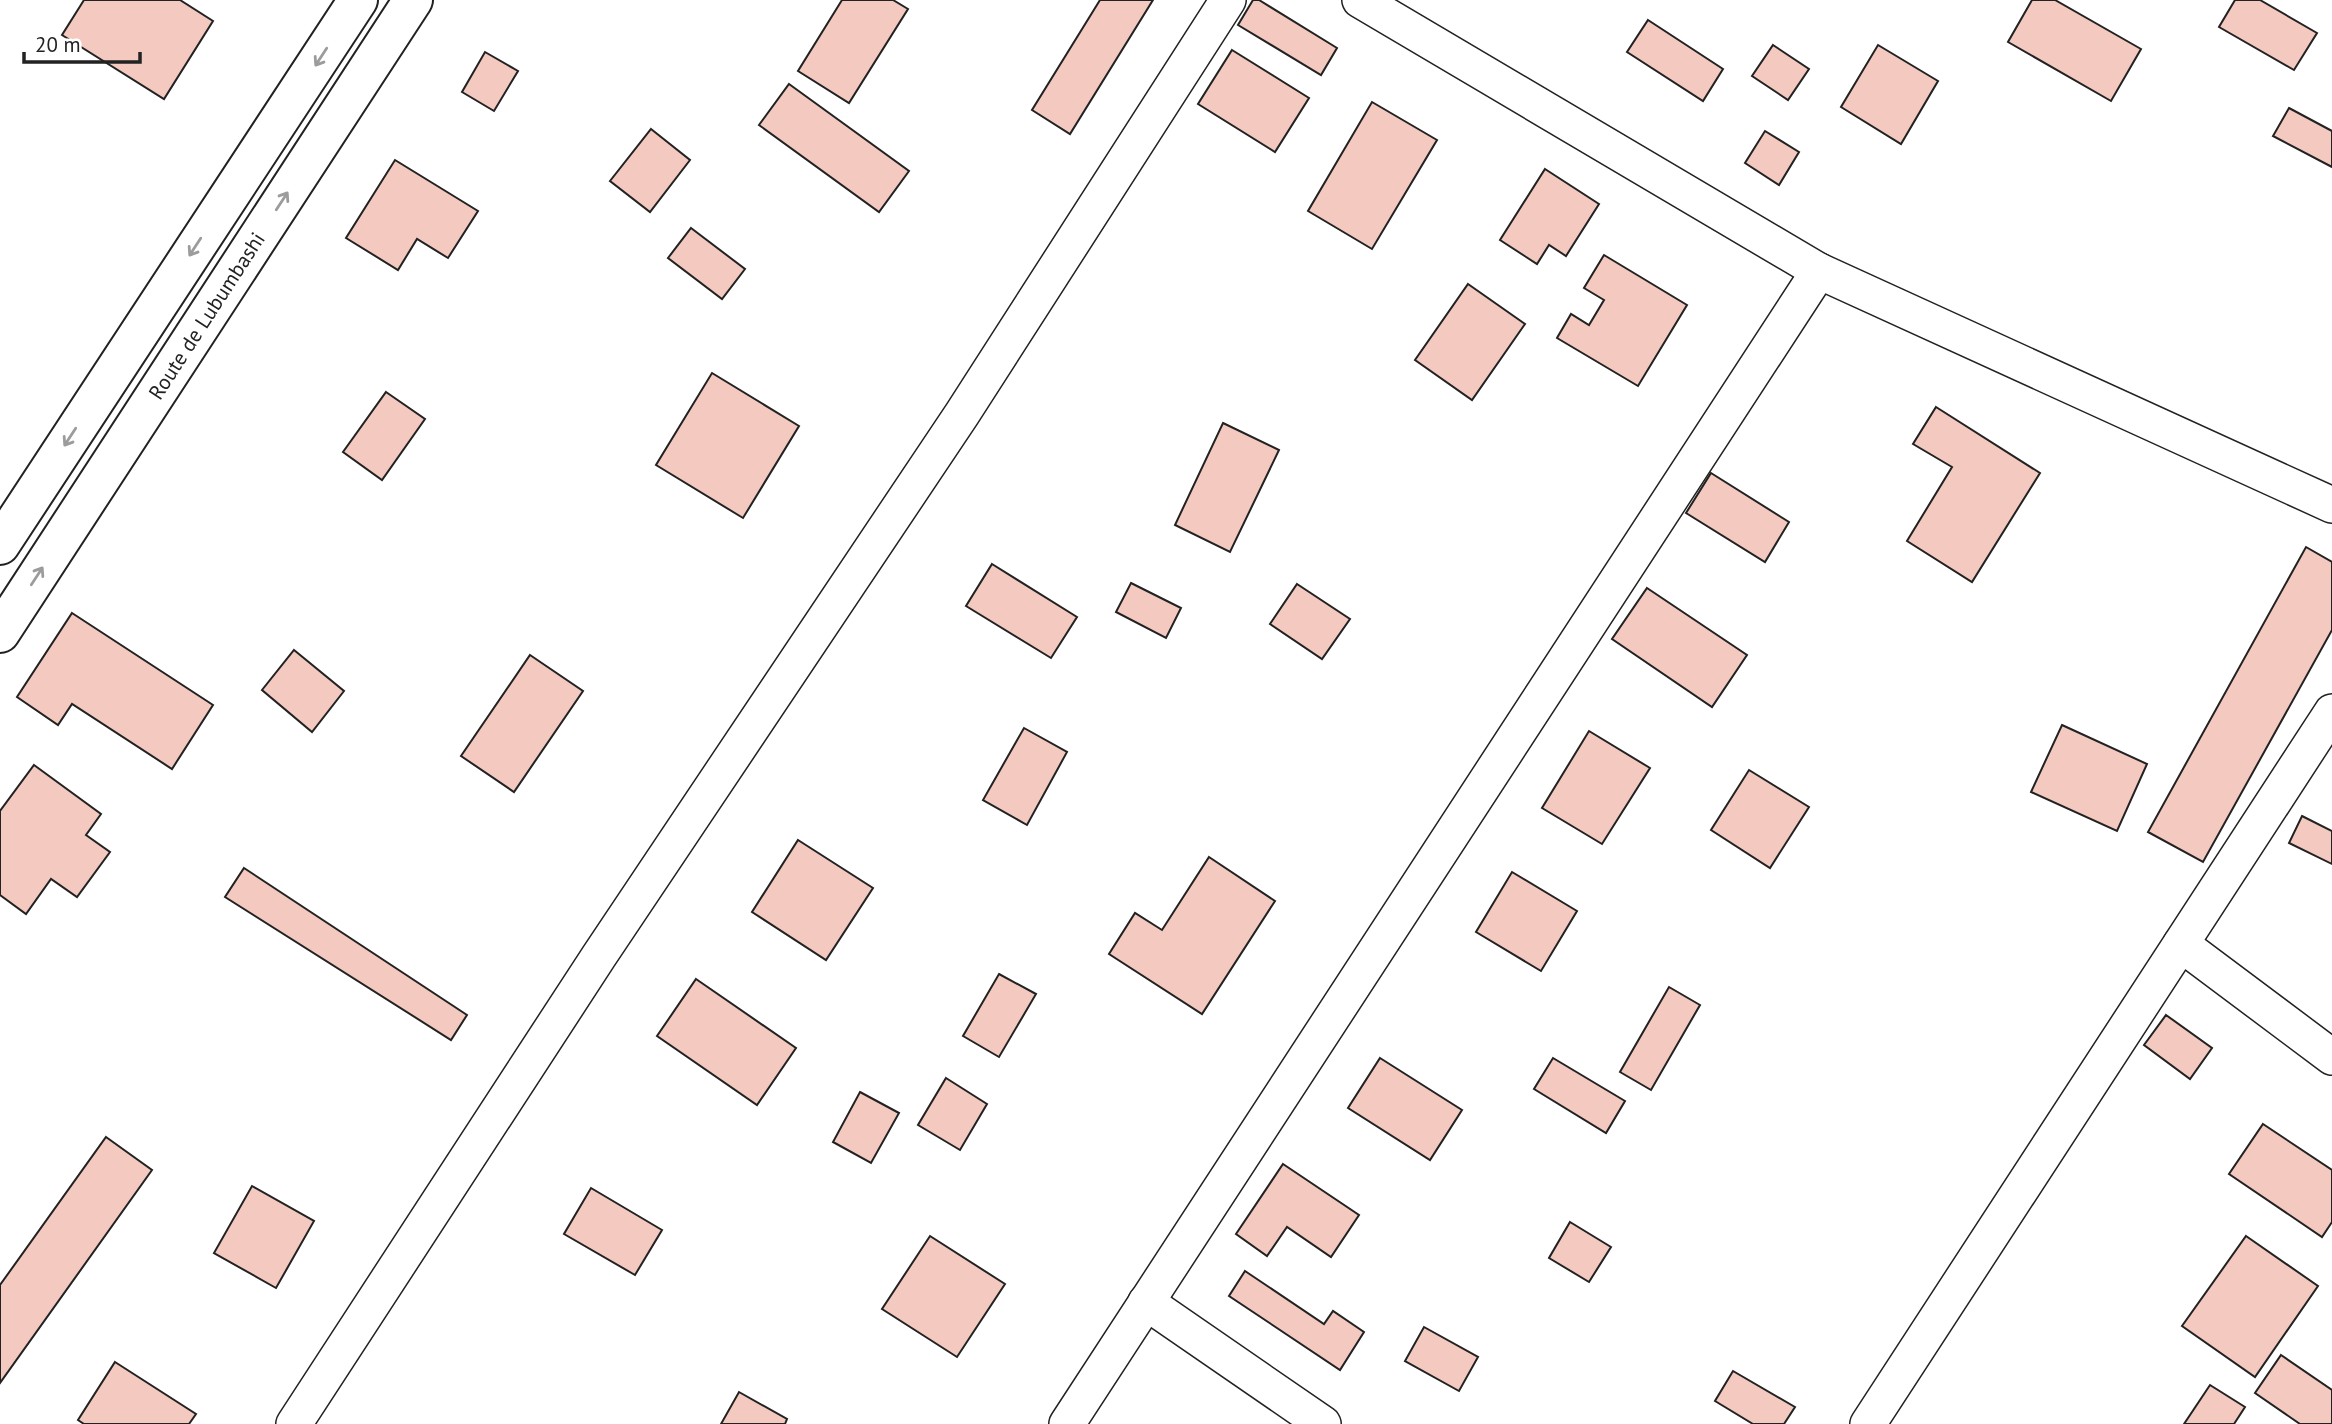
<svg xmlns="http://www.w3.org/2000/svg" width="2332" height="1424" font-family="'PT Sans',sans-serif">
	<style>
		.building { fill: #f3c9c0; stroke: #222; stroke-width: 2 }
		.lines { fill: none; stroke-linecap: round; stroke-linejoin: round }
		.street-casing { stroke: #222; stroke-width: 38 }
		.highway-casing { stroke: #222; stroke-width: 42 }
		.street { stroke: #fff; stroke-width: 35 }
		.highway { stroke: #fff; stroke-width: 38 }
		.oneway { stroke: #9c9c9c }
		.labels { text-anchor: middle; stroke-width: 5; stroke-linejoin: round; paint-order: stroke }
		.street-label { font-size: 21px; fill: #222; stroke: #fff }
	</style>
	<rect width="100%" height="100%" fill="#fff"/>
	<g class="building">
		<polygon points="84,0 180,0 213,21 164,99 62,35"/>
		<polygon points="842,0 893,0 908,9 849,103 798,71"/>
		<polygon points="1100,0 1153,0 1070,134 1032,110"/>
		<polygon points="1253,0 1259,0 1337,48 1321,75 1238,25"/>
		<polygon points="2032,0 2055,0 2141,49 2111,101 2008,42"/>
		<polygon points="2235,0 2260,0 2317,33 2294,70 2219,27"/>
		<polygon points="1648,20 1723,69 1703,101 1627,52"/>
		<polygon points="1773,45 1809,69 1788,100 1752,76"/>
		<polygon points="1878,45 1938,81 1901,144 1841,107"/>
		<polygon points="1232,50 1309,98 1275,152 1198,104"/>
		<polygon points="485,52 518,71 494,111 462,92"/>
		<polygon points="789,84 909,171 879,212 759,125"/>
		<polygon points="1372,102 1437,140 1372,249 1308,211"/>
		<polygon points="2289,108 2332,131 2332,167 2273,136"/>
		<polygon points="651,129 690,160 650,212 610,181"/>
		<polygon points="1765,131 1799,152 1779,185 1745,163"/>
		<polygon points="395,160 478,211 448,258 417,239 398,270 346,238"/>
		<polygon points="1545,169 1599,204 1566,256 1549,245 1537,264 1500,240"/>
		<polygon points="691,228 745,269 722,299 668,258"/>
		<polygon points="1604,255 1687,305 1638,386 1557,338 1571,314 1589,325 1604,300 1584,288"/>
		<polygon points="1468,284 1525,324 1472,400 1415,360"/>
		<polygon points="712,373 799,426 743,518 656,465"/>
		<polygon points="386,392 425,419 382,480 343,452"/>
		<polygon points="1936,407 2040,473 1972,582 1907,541 1952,467 1913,444"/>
		<polygon points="1223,423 1279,450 1230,552 1175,525"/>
		<polygon points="1711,473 1789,522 1765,562 1686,513"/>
		<polygon points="2306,547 2332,562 2332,630 2203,862 2148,832"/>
		<polygon points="992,564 1077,617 1051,658 966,606"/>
		<polygon points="1131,583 1181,608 1166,638 1116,612"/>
		<polygon points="1297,584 1350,619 1322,659 1270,624"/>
		<polygon points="1647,588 1747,655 1712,707 1612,639"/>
		<polygon points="72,613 213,705 172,769 72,704 58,725 17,697"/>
		<polygon points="294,650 344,691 312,732 262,690"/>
		<polygon points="530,655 583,691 514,792 461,756"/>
		<polygon points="2062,725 2147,764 2117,831 2031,792"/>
		<polygon points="1024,728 1067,752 1027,825 983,800"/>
		<polygon points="1589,731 1650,768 1602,844 1542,808"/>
		<polygon points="34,765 101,814 86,835 110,852 77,897 51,879 26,914 0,895 0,811"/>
		<polygon points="1749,770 1809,807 1770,868 1711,830"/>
		<polygon points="2302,816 2332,831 2332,864 2289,843"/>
		<polygon points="798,840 873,888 826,960 752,912"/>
		<polygon points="1209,857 1275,901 1202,1014 1109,954 1135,913 1162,930"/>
		<polygon points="244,868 467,1015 451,1040 225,897"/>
		<polygon points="1512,872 1577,911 1541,971 1476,932"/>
		<polygon points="999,974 1036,994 999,1057 963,1036"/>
		<polygon points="696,979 796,1048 757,1105 657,1036"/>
		<polygon points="1669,987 1700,1005 1651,1090 1620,1072"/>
		<polygon points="2166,1015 2212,1048 2190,1079 2144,1045"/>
		<polygon points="1380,1058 1462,1110 1430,1160 1348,1108"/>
		<polygon points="1553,1058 1625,1101 1606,1133 1534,1089"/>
		<polygon points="946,1078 987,1104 960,1150 918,1125"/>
		<polygon points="860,1092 899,1113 871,1163 833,1142"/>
		<polygon points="2263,1124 2332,1170 2332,1222 2322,1237 2229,1174"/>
		<polygon points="106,1137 152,1170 0,1383 0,1285"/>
		<polygon points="1283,1164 1359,1215 1331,1257 1287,1227 1267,1256 1236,1234"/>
		<polygon points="252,1186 314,1221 276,1288 214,1253"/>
		<polygon points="591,1188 662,1230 635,1275 564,1234"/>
		<polygon points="1570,1222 1611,1247 1589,1282 1549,1258"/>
		<polygon points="930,1236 1005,1284 957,1357 882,1309"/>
		<polygon points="2246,1236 2318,1286 2255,1377 2182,1326"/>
		<polygon points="1245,1271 1324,1324 1333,1311 1364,1332 1340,1370 1229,1296"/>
		<polygon points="1424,1327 1478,1357 1459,1391 1405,1361"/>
		<polygon points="2281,1355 2332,1390 2332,1424 2300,1424 2255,1393"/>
		<polygon points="115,1362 196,1414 189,1424 84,1424 78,1420"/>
		<polygon points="1733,1371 1795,1407 1784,1424 1753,1424 1715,1401"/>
		<polygon points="2210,1385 2245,1407 2234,1424 2184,1424"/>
		<polygon points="739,1392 787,1419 785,1424 721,1424"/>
	</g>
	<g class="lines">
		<defs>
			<g id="street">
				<polyline points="1360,0 1819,271 2332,505"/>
				<polyline points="2181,944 2332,1057"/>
				<polyline points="1146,1302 1323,1424"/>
				<polyline points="294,1424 599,956 962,414 1228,0"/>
				<polyline points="1067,1424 1819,271"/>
				<polyline points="1868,1424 2332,712"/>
			</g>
			<g id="highway">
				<polyline points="0,545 358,0"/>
				<polyline points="0,633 413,0"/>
			</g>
		</defs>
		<use href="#street" class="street-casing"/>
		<use href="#highway" class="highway-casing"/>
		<use href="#street" class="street"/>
		<use href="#highway" class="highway"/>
	</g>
	<defs><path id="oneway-shaft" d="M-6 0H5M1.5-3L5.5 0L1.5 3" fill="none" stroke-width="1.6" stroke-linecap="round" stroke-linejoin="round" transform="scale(1.75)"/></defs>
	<g class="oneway">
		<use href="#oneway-shaft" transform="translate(321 57) rotate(123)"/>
		<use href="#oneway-shaft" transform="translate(282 201) rotate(-57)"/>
		<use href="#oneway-shaft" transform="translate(195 247) rotate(123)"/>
		<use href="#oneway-shaft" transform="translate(70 437) rotate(123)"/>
		<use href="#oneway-shaft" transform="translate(37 576) rotate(-57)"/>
	</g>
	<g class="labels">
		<g class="street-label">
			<text transform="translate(207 316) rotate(-57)" y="7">Route de Lubumbashi</text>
		</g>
	</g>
	<path d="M24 52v10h116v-10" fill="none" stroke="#222222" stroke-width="3.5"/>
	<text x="35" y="52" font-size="21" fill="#222222" stroke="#ffffff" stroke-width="5" paint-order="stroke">20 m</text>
</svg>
